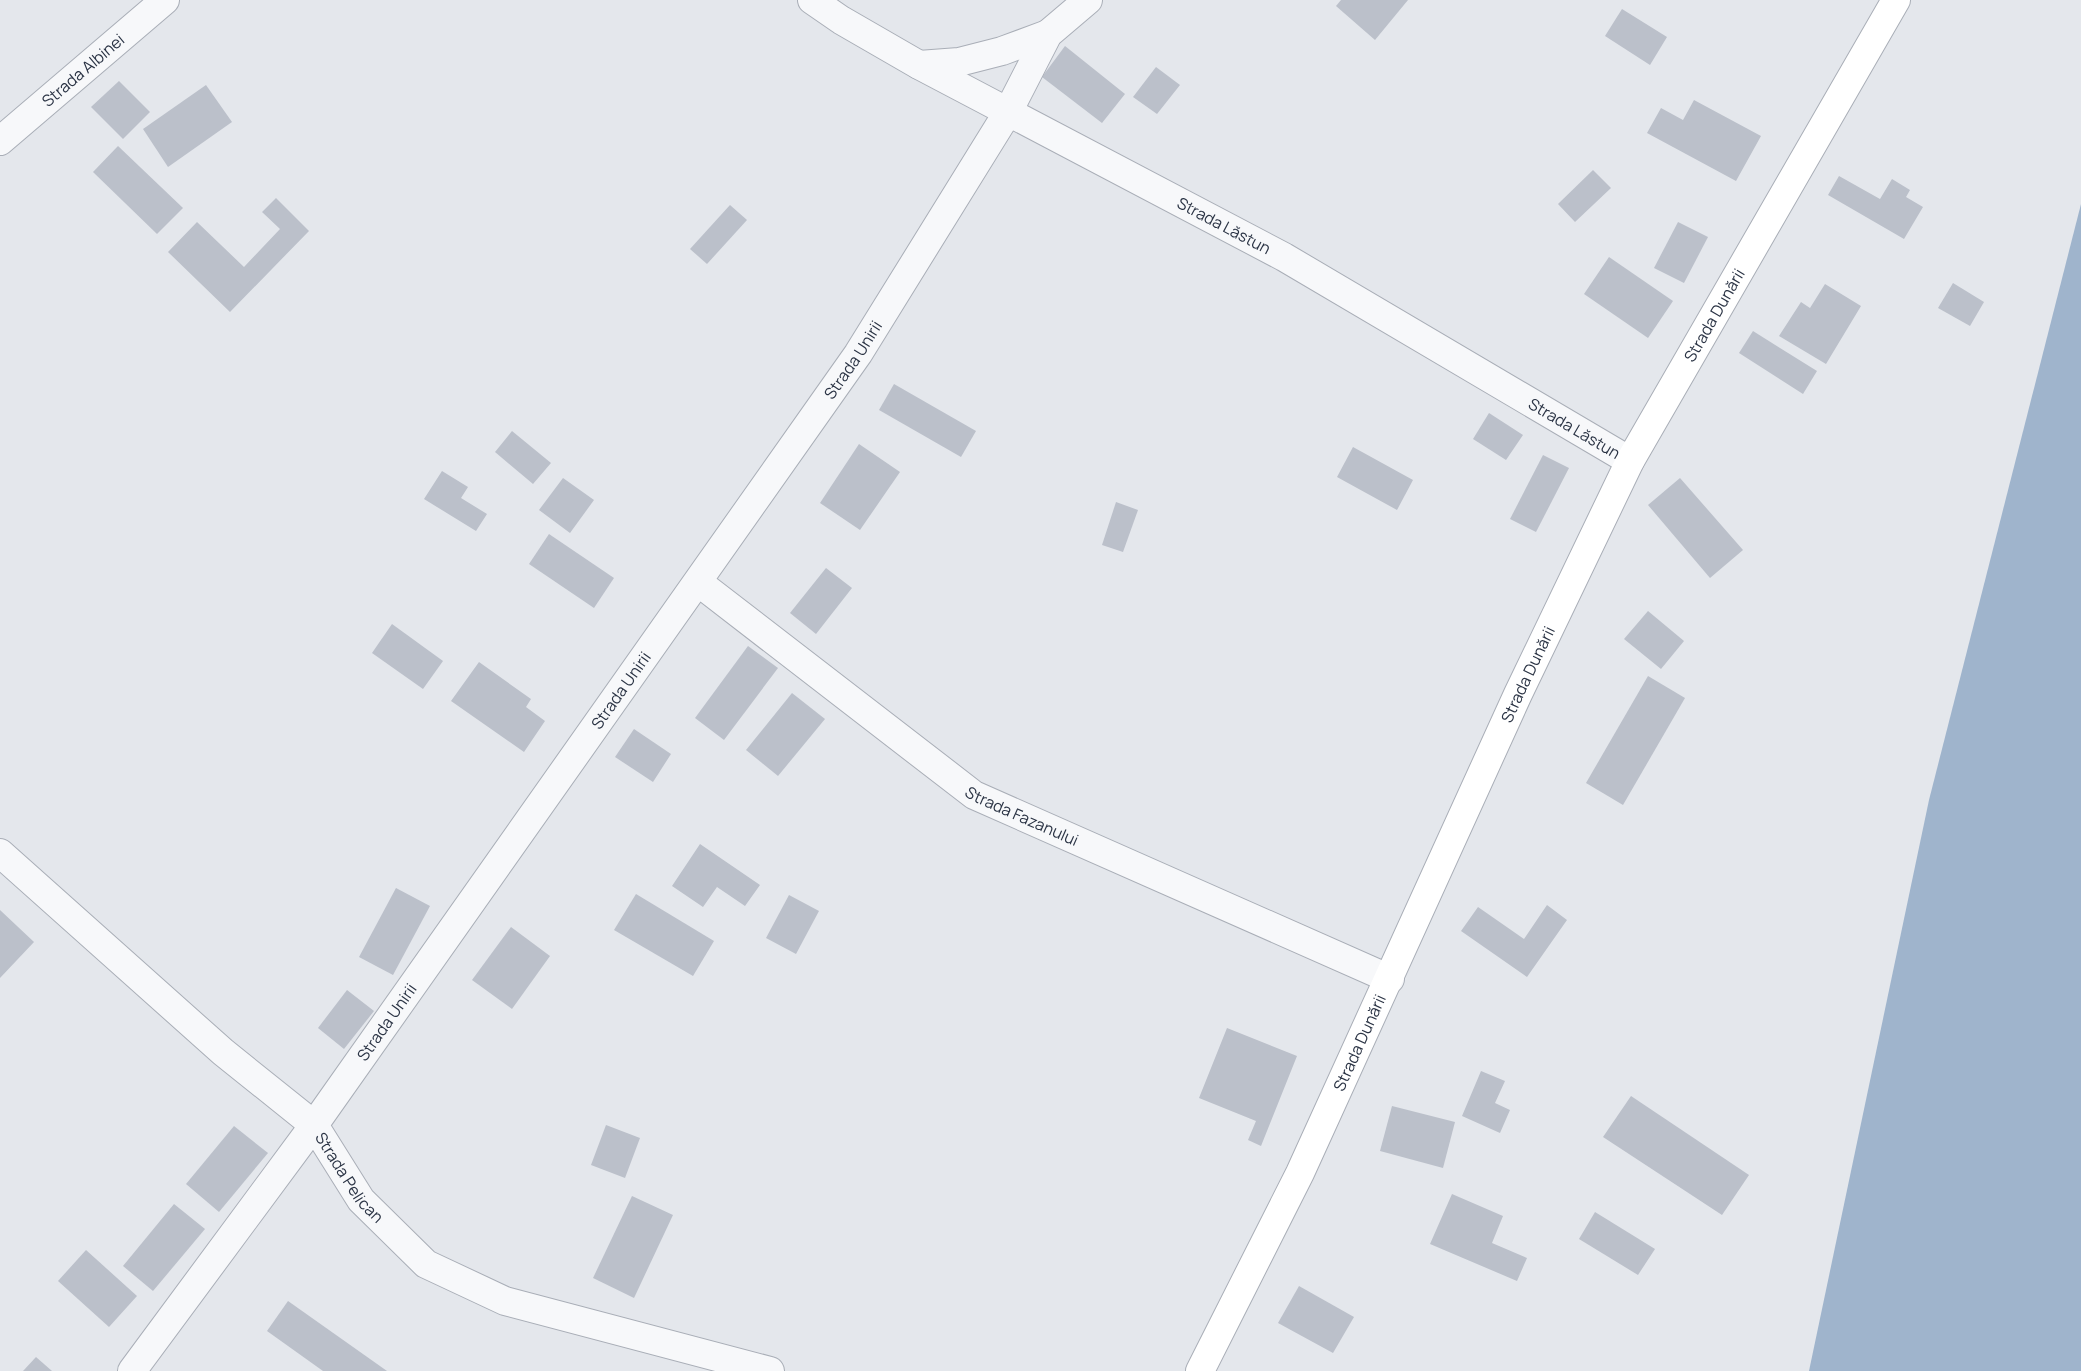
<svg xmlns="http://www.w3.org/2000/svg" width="2081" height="1371" font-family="Manrope,sans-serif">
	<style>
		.water { fill: #9fb4cc }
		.building { fill: #bbc0ca }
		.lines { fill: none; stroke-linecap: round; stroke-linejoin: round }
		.minor-casing { stroke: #a9aeb7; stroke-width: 30 }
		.secondary-casing { stroke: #a9aeb7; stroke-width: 30 }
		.minor { stroke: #f7f8fa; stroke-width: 28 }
		.secondary { stroke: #fff; stroke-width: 28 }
		.labels { text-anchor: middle; stroke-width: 4; stroke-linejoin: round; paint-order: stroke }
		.street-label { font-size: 16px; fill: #2b3445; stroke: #f4f6f9 }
	</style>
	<rect width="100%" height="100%" fill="#e4e7ec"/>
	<polygon class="water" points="2081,204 2081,1371 1809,1371 1929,800"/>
	<g class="building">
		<polygon points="1341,0 1408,0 1375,40 1336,6"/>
		<polygon points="1622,9 1667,37 1650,65 1605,36"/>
		<polygon points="1065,46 1125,94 1102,123 1042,77"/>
		<polygon points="1156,67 1180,85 1157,114 1133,97"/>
		<polygon points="119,81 150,112 123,139 91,107"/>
		<polygon points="206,85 232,122 168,167 143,129"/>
		<polygon points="1694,100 1761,136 1736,181 1647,133 1661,108 1683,120"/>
		<polygon points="118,146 183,208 157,234 93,172"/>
		<polygon points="1593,170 1611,188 1575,222 1558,204"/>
		<polygon points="1839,176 1880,199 1892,179 1910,190 1906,197 1923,207 1904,239 1828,195"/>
		<polygon points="276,198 309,231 230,312 168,252 197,222 244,267 280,229 262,212"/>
		<polygon points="730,205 747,220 707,264 690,249"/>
		<polygon points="1678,222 1708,237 1684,283 1654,268"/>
		<polygon points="1609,257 1673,301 1648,338 1584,294"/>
		<polygon points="1953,283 1984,302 1970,326 1938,308"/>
		<polygon points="1825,284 1861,306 1826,364 1779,336 1801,302 1810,308"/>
		<polygon points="1753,331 1817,371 1803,394 1739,353"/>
		<polygon points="894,384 976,431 961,457 879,410"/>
		<polygon points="1489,413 1523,435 1506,460 1473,439"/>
		<polygon points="512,431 551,463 533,484 495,452"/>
		<polygon points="859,444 900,472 860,530 820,503"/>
		<polygon points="1353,447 1413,480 1397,510 1337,477"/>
		<polygon points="1543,455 1569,468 1536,532 1510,519"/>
		<polygon points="442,471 468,487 461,498 487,514 476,531 424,499"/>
		<polygon points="563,478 594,500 570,533 539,510"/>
		<polygon points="1680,478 1743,550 1710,578 1648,505"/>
		<polygon points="1116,502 1138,510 1123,552 1102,545"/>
		<polygon points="549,534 614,578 594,608 529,564"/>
		<polygon points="826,568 852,588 816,634 790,613"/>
		<polygon points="1648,611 1684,641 1661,669 1624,639"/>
		<polygon points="392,624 443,661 423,689 372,653"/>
		<polygon points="748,646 778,668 724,740 695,718"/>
		<polygon points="479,662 531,699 526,707 545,721 524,752 451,701"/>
		<polygon points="1648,676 1685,698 1623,805 1586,783"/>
		<polygon points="792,693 825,719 778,776 746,750"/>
		<polygon points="634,729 671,754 653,782 615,757"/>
		<polygon points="700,844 760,885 745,906 717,887 703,907 672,886"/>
		<polygon points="396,888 430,906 393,975 359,957"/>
		<polygon points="636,894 714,941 693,976 614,930"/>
		<polygon points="789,895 819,911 796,954 766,938"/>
		<polygon points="1547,905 1567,920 1527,977 1461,931 1478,907 1524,939"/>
		<polygon points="0,910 34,942 0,978"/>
		<polygon points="511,927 550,956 512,1009 472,980"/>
		<polygon points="347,990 374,1011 344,1049 318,1028"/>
		<polygon points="1227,1028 1297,1056 1261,1146 1248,1140 1256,1121 1199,1098"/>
		<polygon points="1481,1071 1505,1081 1495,1103 1510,1110 1500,1133 1462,1116"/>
		<polygon points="1631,1096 1749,1175 1722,1215 1603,1137"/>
		<polygon points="1392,1106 1455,1122 1443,1168 1380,1151"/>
		<polygon points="606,1125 640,1138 625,1178 591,1165"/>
		<polygon points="234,1126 268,1153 219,1212 186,1184"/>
		<polygon points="1452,1194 1503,1216 1492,1243 1527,1258 1517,1281 1430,1244"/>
		<polygon points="632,1196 673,1215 634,1298 593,1278"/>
		<polygon points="174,1204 205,1229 153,1291 123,1266"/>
		<polygon points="1595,1212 1655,1249 1638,1275 1579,1239"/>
		<polygon points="86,1250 137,1296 109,1327 58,1281"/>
		<polygon points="1299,1286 1354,1317 1333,1353 1278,1323"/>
		<polygon points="288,1301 387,1371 323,1371 267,1331"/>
		<polygon points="36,1357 52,1371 23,1371"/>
	</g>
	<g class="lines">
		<defs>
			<g id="minor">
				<path id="s1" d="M812,0l29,20 78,45 365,192 346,204"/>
				<polyline points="919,65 959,62 1002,51 1048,34"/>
				<path id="s2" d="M0,141l165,-141"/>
				<path id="s3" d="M698,582l276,213 416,184"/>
				<path id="s4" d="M0,853l223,199 91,73 47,75 65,64 79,37 265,70"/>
				<path id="s5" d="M132,1371l182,-246 544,-771 150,-242 40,-78 40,-34"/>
			</g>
			<g id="secondary">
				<path id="s6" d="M1200,1371l100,-198 218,-479 112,-233 266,-461"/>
			</g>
		</defs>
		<use href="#minor" class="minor-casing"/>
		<use href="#secondary" class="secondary-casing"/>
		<use href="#minor" class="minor"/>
		<use href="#secondary" class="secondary"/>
	</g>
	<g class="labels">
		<g class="street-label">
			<text dy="6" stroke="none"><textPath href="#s2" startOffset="109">Strada Albinei</textPath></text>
			<text dy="6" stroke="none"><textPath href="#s1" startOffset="470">Strada Lăstun</textPath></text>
			<text dy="6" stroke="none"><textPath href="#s6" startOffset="1175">Strada Dunării</textPath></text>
			<text dy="6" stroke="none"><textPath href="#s5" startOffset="1242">Strada Unirii</textPath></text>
			<text dy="6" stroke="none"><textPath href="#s1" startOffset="875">Strada Lăstun</textPath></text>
			<text dy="6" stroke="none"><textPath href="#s6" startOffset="770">Strada Dunării</textPath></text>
			<text dy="6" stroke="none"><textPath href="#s5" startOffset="838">Strada Unirii</textPath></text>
			<text dy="6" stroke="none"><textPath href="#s3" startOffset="401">Strada Fazanului</textPath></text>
			<text dy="6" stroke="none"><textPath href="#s5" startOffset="432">Strada Unirii</textPath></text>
			<text dy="6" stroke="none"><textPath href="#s6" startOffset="365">Strada Dunării</textPath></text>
			<text dy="6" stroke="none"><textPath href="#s4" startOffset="479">Strada Pelican</textPath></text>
		</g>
	</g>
</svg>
